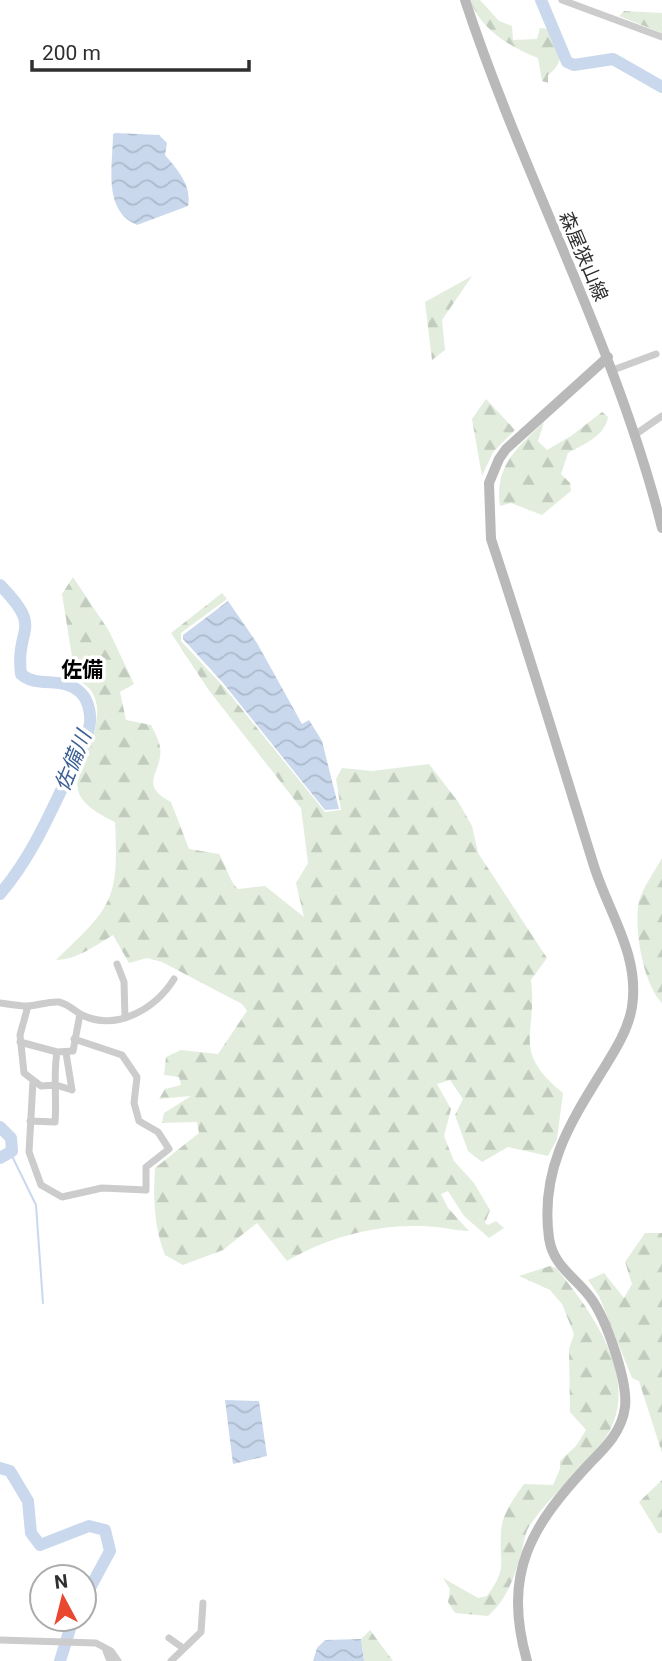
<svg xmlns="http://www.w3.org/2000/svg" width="662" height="1661" font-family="Roboto,'Noto Sans JP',sans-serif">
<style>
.forest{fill:url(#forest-firs)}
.water{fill:url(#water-waves)}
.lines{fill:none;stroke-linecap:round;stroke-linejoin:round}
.stream{stroke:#c9d8ed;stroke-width:2}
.river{stroke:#c9d8ed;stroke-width:12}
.street{stroke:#ccc;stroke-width:7}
.secondary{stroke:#b9b9b9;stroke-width:10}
.labels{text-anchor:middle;stroke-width:7;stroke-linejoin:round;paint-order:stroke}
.street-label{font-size:19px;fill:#2f2f2f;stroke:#fff}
.neighbourhood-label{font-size:21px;font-weight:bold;fill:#000;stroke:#fff}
.water-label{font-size:21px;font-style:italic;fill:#3b5f94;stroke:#fff}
</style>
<defs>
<pattern id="forest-firs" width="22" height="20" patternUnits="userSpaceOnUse" patternTransform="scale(1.75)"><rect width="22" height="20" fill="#e2eddd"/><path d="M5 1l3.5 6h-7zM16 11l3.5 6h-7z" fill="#c2ccbe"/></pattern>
<pattern id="water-waves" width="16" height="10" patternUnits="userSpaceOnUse" patternTransform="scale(1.75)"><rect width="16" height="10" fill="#c9d8ed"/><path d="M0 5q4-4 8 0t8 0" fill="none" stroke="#adbacc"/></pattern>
</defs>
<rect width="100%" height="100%" fill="#fff"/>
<!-- forest -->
<path class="forest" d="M470 0H480L499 21 512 26 513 40 537 39 540 28 557 30C565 47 563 64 548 75V83L542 81 538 58C509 46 482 31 470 0Z
M624 11 662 13V33L619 16Z
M472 276 442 320 445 350 432 360 425 302Z
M486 399 515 430 493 452 482 476 472 419Z
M602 412 608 417C605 436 584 444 568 453L561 474 570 483 571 491 542 515 511 503 500 506C494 466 517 448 544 422L538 441 547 450 571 436Z
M73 577 109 631 134 684 120 692 126 720 151 725C154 731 159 740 160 747 164 772 136 784 171 802L189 849 219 854C226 865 229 881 238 889L265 886 304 917 296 883 308 863 301 808 208 689 171 633 222 593 227 599 181 633V641L223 686 325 812 341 810 336 779 342 768 372 771 429 764 459 803 472 826 478 853 547 958 531 980C538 1035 510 1050 563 1093L557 1139 548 1156 508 1147 482 1162 468 1151 455 1115 463 1099 450 1080 437 1084 451 1109 444 1136 454 1161 474 1183 490 1210 485 1223 488 1225 496 1221 504 1228 489 1238 464 1216 448 1191 441 1194 448 1208 469 1231C458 1231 448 1228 437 1227 385 1222 331 1235 287 1261L257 1223 223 1250 183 1265 165 1255C154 1227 153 1198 155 1168L199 1133 197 1122 162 1123 164 1113 191 1096 159 1099 165 1089 181 1085 179 1077 164 1075 166 1057 181 1050 218 1054 247 1011 242 1004 162 962 147 958 129 963 113 935C96 945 77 960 56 960 112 906 119 901 115 822 44 789 95 768 97 714 98 706 95 694 89 688 83 682 73 679 67 672L73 663 62 594Z
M662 858V1003C644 985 635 934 638 908 639 892 654 873 662 858Z
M645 1233H662V1453L639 1381 632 1378 599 1296 588 1280 604 1273 624 1298 632 1284 625 1262Z
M550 1266 556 1268C595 1315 646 1387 601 1444 578 1473 551 1495 530 1525 525 1532 524 1542 522 1550 515 1576 508 1598 488 1616L455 1613 448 1602 450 1589 443 1578 478 1598 487 1596C508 1567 499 1565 501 1533 501 1515 514 1498 524 1484L553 1485 560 1469V1461L576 1446 586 1430 570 1412 569 1349 574 1334 562 1304 550 1290 519 1276Z
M662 1480V1533H658L639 1502Z
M370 1630 393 1661H364L361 1639Z"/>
<!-- water -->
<path class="water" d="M116 133 159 135 167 143 165 155C178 170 192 186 188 206L137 225C102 210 113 166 113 134Z
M228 601 257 643 302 724 309 720 322 741 339 809 325 810 223 683 183 639V635Z
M225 1400 259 1401 267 1456 233 1464Z
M361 1639 364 1661H313L317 1648 325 1640Z"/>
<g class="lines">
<!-- stream -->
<path class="stream" d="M11 1154 36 1205 43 1303"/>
<!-- river -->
<path class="river" d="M541 0 567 62 574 65 613 59 662 87
M0 585C45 631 15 625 21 674 37 689 64 675 81 693 89 701 92 717 89 728 86 746 75 762 67 778 47 820 30 859 0 894
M0 1127 11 1138 12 1151 0 1158
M0 1468 10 1471 28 1501 31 1533 40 1545 89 1526 105 1530 110 1551 84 1599
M60 1661 73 1619"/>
<!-- street -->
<path class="street" d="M562 0 662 37
M613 370 656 354
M636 434 662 416
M117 964 124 982 125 1018
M0 1003C9 1004 18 1006 27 1006 37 1006 48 1001 59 1002 68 1004 75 1011 82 1015 117 1032 156 1008 174 979
M28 1006 20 1035 24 1073 41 1086 56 1085 72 1090 66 1053
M20 1042 57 1052
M33 1081 29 1152 41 1185 62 1197 102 1188 146 1190V1167L169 1149 158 1132 139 1121 134 1103 137 1077 122 1055 74 1039
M30 1121 55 1122C57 1098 53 1076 57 1052L73 1051 80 1014
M169 1638 183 1648
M0 1640 96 1643 111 1651 118 1661
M106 1651 110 1661
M171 1661 201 1632 203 1603"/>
<!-- secondary -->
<path class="secondary" d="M465 0C524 179 616 345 662 528
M527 1661C502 1572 531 1526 590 1463 606 1447 622 1431 625 1407 628 1381 606 1318 590 1297 575 1277 553 1266 549 1238 540 1172 568 1126 601 1073 614 1052 628 1031 632 1007 640 955 609 914 594 866 560 757 527 647 491 539L489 483 499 459 506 449 608 357"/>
</g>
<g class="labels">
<!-- street labels -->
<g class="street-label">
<text transform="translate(584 256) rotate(67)" y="7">森屋狭山線</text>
</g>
<!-- neighbourhood labels -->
<g class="neighbourhood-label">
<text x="82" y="677">佐備</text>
</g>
<!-- water labels -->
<g class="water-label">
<text transform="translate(73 761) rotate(-68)" y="7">佐備川</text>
</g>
</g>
<!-- north arrow -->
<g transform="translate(63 1598) rotate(353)"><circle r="33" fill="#ffffff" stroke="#acacac" stroke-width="2"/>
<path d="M0-5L12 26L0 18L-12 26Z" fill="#e9472f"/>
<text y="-10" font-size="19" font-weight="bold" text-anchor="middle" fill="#2f2f2f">N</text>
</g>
<!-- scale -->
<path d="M32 60v10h217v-10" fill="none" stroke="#2f2f2f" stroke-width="3.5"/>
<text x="42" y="60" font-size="21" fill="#2f2f2f" stroke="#ffffff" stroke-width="5" paint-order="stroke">200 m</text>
</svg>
